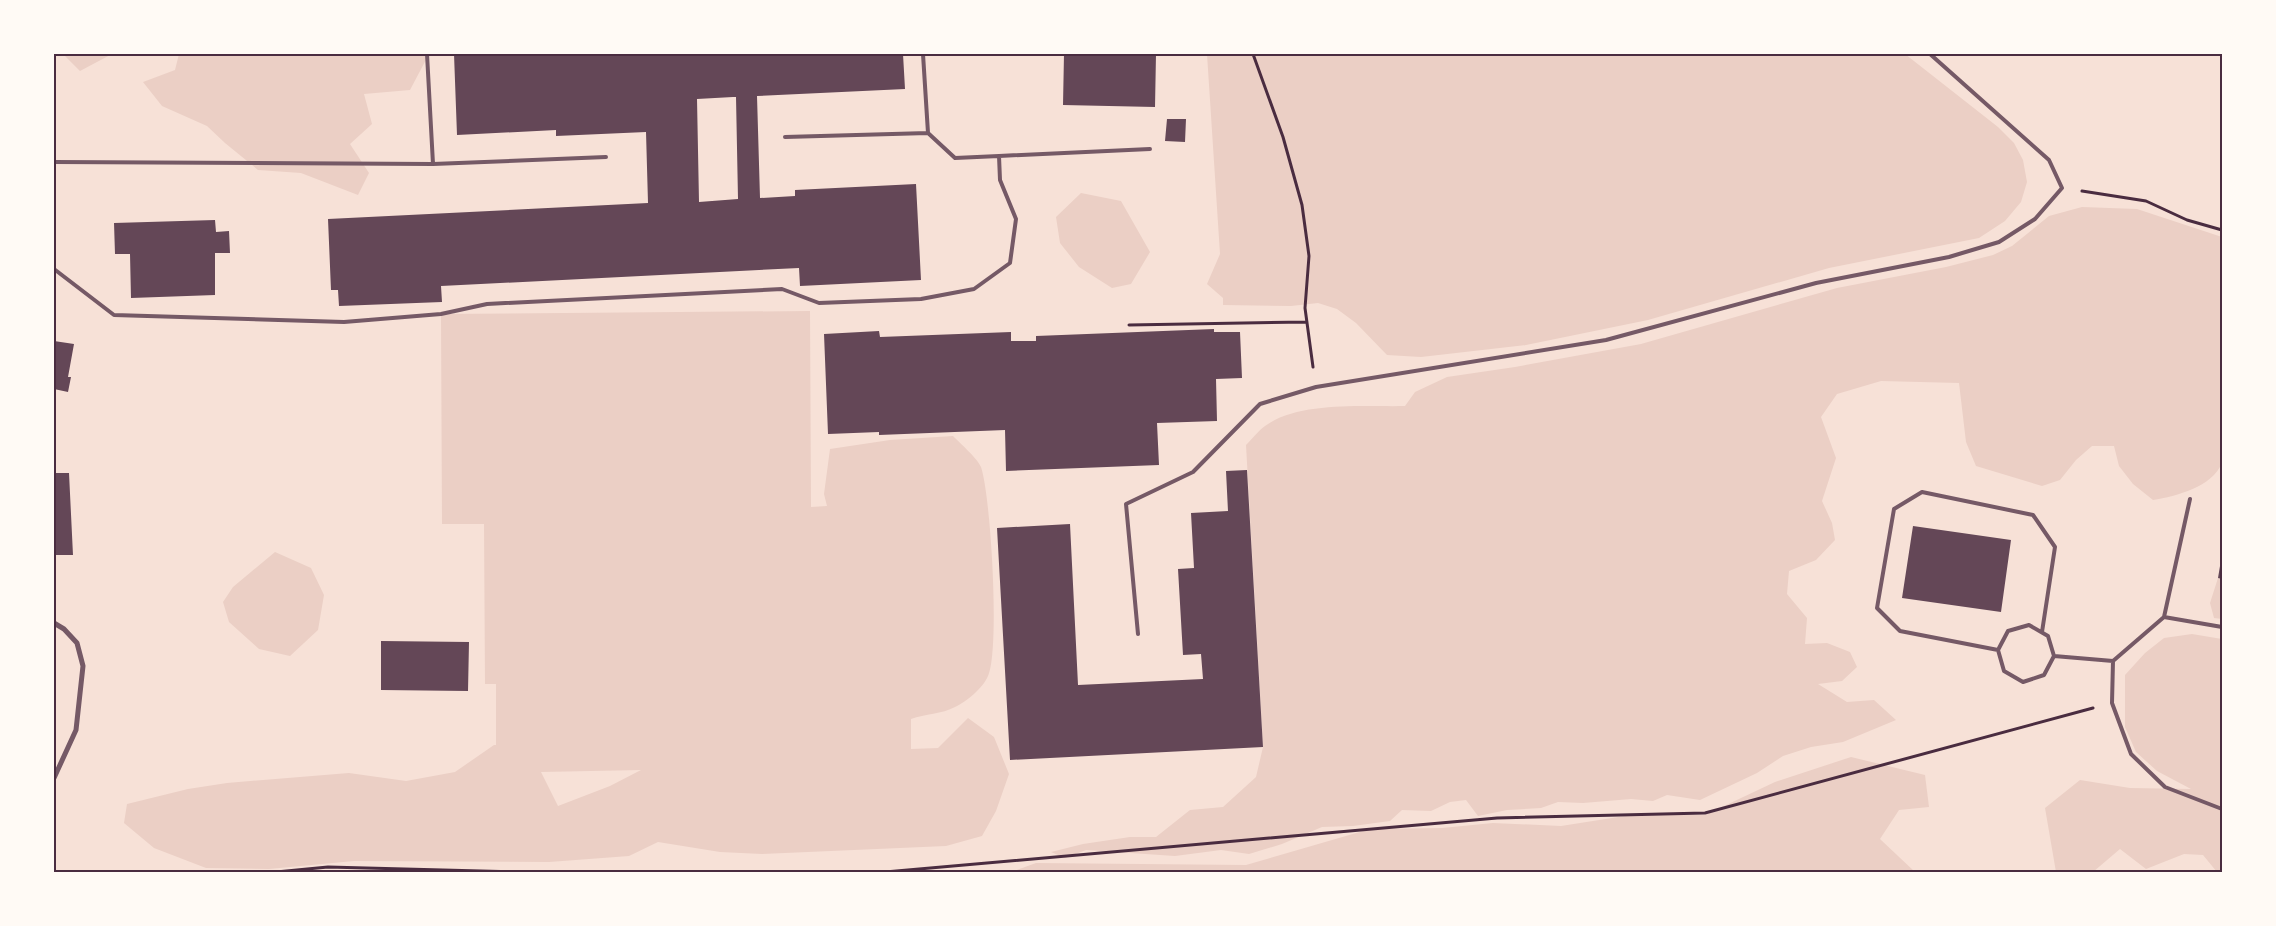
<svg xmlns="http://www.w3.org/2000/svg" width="2276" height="926" font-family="Montserrat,sans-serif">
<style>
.green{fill:#ebcfc5;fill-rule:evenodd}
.building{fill:#644757;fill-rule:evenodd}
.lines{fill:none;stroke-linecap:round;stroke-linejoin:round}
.path{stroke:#4a2c40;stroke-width:3}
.service{stroke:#755966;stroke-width:4}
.minor{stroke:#755966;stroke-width:5}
.neatline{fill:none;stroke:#4a2c40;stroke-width:2}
</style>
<rect width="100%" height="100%" fill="#f7e1d7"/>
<!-- green -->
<path class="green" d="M65 54H112L80 71 65 56Z
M179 54H429L410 90 364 94 372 124 350 144 369 173 358 195 301 173 258 170 225 143 207 126 162 106 143 82 175 70Z
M1207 54H1905L1998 127 2014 143 2023 160 2027 182 2021 202 2005 221 1979 238 1829 268 1648 320 1526 345 1421 357 1387 355 1356 323 1337 309 1318 303 1291 306 1223 305V298L1207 284 1220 254Z
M1081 193 1121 201 1150 252 1131 284 1112 288 1079 267 1060 243 1056 217Z
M2082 207 2137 209 2222 237V463C2212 487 2177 496 2153 500L2133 484 2119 466 2114 446H2092L2076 460 2060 480 2042 486 1976 466 1966 442 1959 383 1881 381 1837 394 1821 417 1836 458 1822 501 1832 523 1835 540 1816 560 1789 571 1787 594 1807 618 1805 644 1827 643 1850 652 1857 667 1842 681 1818 684 1847 702 1874 700 1896 720 1843 742 1811 747 1783 756 1757 773 1700 800 1667 795 1653 801 1631 799 1583 803 1558 802 1541 808 1507 810 1478 816 1466 800 1450 802 1431 811 1402 810 1390 821 1353 826 1322 827 1282 844 1249 854 1221 850 1175 856 1086 850 1065 858 1051 852 1083 844 1130 837H1156L1190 810 1223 807 1256 777 1263 747 1246 445C1252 439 1258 431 1265 426 1299 401 1364 407 1405 406L1415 392 1447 377 1515 367 1641 344 1837 288 1946 267 1993 255 2012 246 2049 216Z
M810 311 811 507 827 506 824 494 830 449 890 440 953 436C960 443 978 459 981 467 991 497 1000 650 988 676 983 688 966 702 955 707 942 714 925 714 911 719V749L938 748 968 718 994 737 1009 774 996 811 982 836 946 846 762 854 720 852 658 842 629 856 549 862 354 861 269 869 206 868 154 848 124 823 127 804 188 789 227 783 349 773 406 781 455 772 494 745H496V684H485L484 524H442L441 314ZM641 770 610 786 558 806 541 772Z
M275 552 311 568 324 595 318 630 290 656 259 649 229 622 223 602 233 587Z
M2218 578 2222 579V619L2214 618 2210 603Z
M2192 634 2222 639V872H2217L2203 855 2184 854 2146 869 2120 849 2093 872H2056L2045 808 2080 780 2130 788 2191 789 2157 771 2136 752 2125 727V675L2145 653 2164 638Z
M1851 757 1925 775 1929 807 1899 810 1880 839 1915 872H1011L1036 863 1246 865 1370 829 1442 828 1493 823 1561 826 1631 815H1705L1775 782Z"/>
<!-- building -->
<path class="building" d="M454 54H903L905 89 757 96 760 198 795 196V190L916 184 921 280 800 286 799 268 441 286 442 302 339 306 338 290H331L328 219 648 203 646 132 556 136V130L457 135ZM733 97H736L738 199 699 202 697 99Z
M1064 54H1156L1155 107 1063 105Z
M1167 119H1186L1185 142 1165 141Z
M215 220 216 232 229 231 230 253H215V295L131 298 130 254H115L114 223Z
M1214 329V332H1240L1242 378 1216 379 1217 421 1157 423 1159 465 1006 471 1005 430 879 435V432L828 434 824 334 879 331 880 337 1011 332V341H1036V336Z
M54 341 74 344 68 377H71L68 392 54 389Z
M1247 470 1263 747 1010 760 997 528 1070 524 1078 685 1203 679 1201 654 1183 655 1178 569 1194 568 1191 513 1228 511 1226 471Z
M54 473H69L73 555H54Z
M1913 526 2011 540 2001 612 1902 598Z
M2221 560H2222V579L2218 578Z
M381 641 469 642 468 691 381 690Z"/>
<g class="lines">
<!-- path -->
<path class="path" d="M1253 54 1283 137 1302 205 1309 256 1305 308 1313 367
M2082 191 2146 201 2187 220 2222 230
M1129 325 1307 322
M276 872 328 867 524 872
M840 872H885L1497 818 1705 813 2093 708"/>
<!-- service -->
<path class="service" d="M427 54 433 164
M923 54 928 133
M785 137 928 133 955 158 999 156
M54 162 433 164 606 157
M54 269 114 315 344 322 441 314 487 304 782 289 819 303 921 299 974 289 1010 263 1016 219 1000 180 999 156 1150 149
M2164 617 2190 499
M2029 625 2048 636 2054 656 2044 675 2023 682 2004 671 1998 650 2008 631Z
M1138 634 1126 504 1193 472 1260 404 1316 387 1606 340 1816 283 1949 257 1999 242 2035 219 2062 188 2049 160 1930 54
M1998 650 1900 631 1877 608 1894 509 1922 492 2033 515 2055 547 2042 632
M2054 656 2113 661 2164 617 2222 627
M2113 661 2112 703 2131 754 2165 787 2222 809"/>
<!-- minor -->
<path class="minor" d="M54 623 64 629 77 643 83 666 76 730 54 778"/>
</g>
<!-- border -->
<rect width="2276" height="926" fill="none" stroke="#fffaf5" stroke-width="110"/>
<rect x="55" y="55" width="2166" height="816" class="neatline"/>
</svg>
